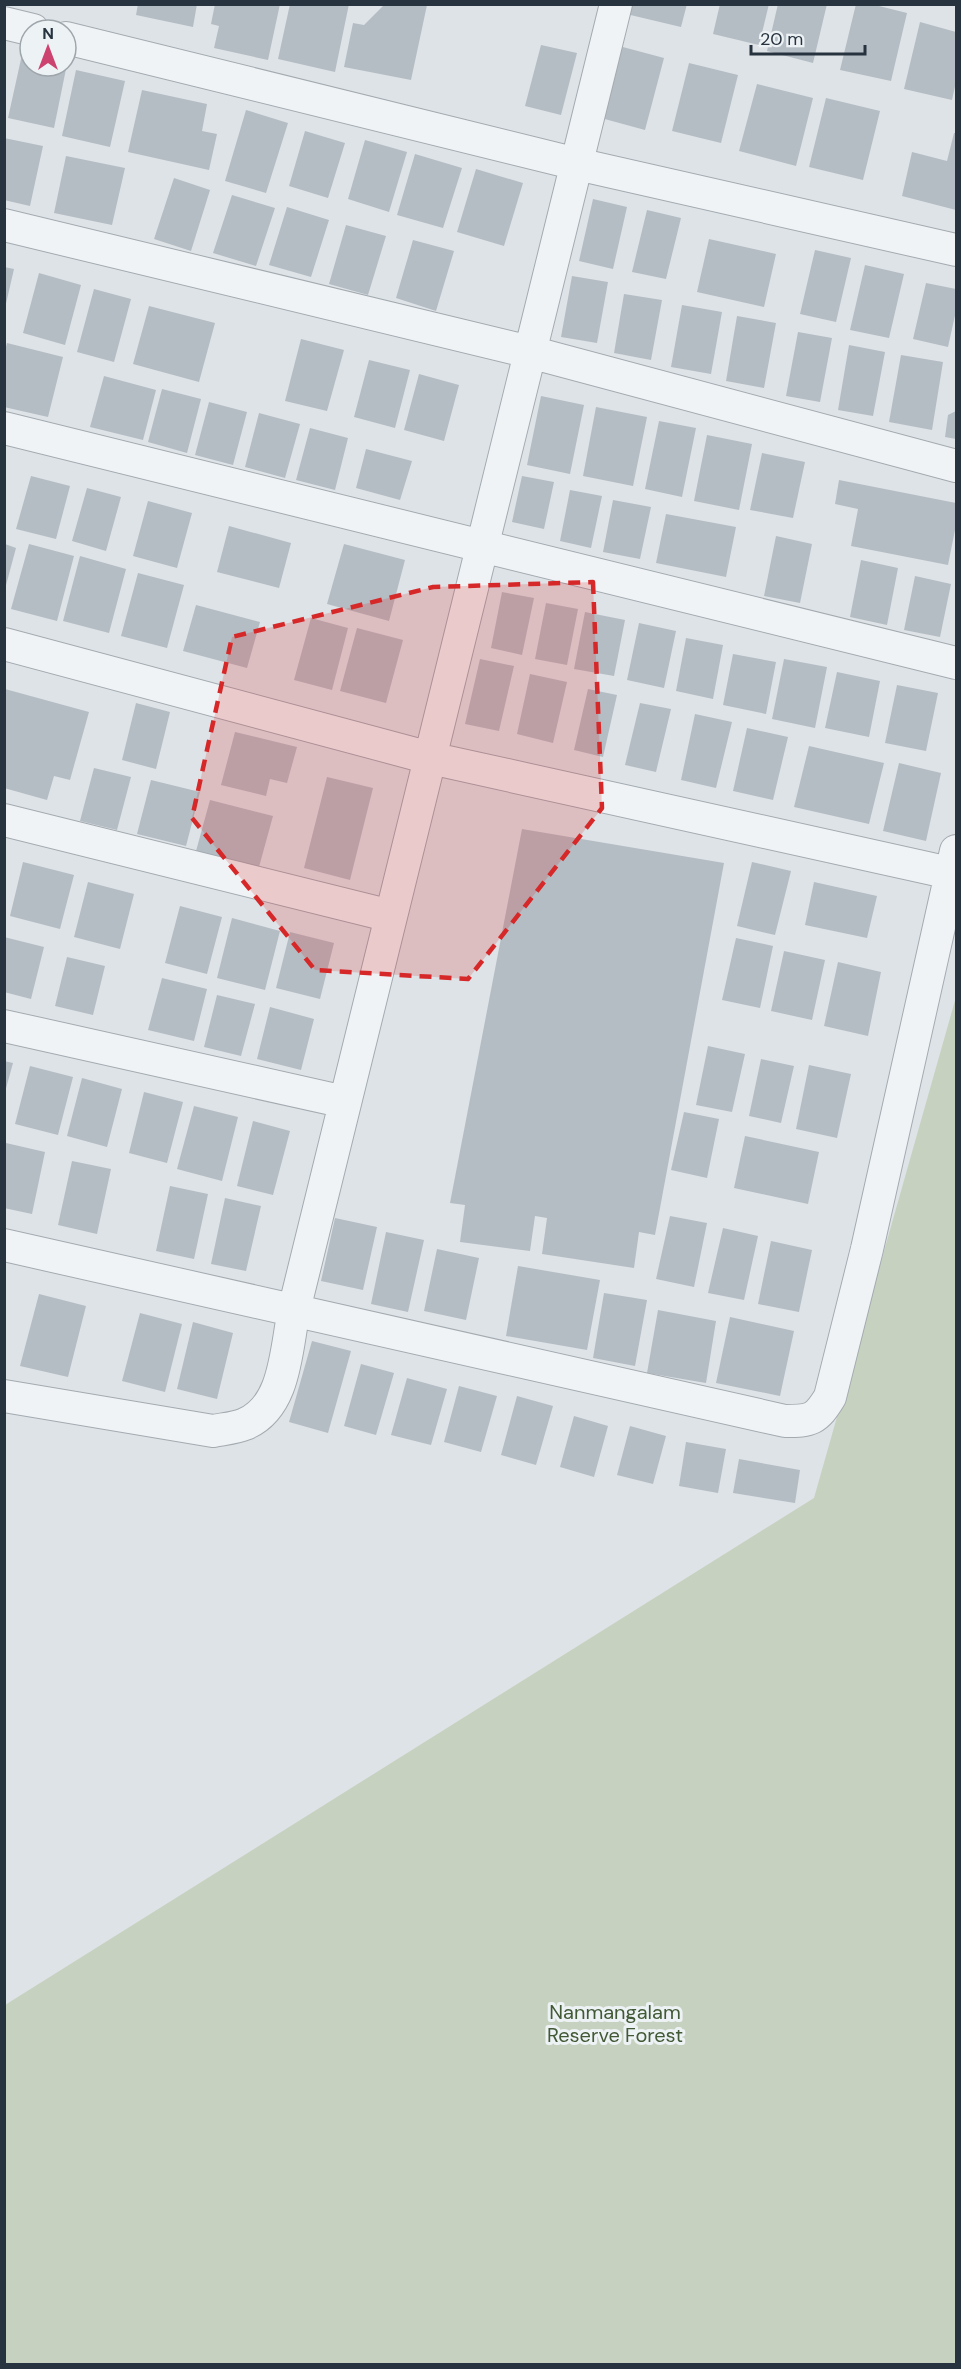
<svg xmlns="http://www.w3.org/2000/svg" width="961" height="2369" font-family="'DM Sans',sans-serif">
<style>
.green{fill:#c7d1bf}
.building{fill:#b5bdc4}
.lines{fill:none;stroke-linecap:round;stroke-linejoin:round}
.minor-casing{stroke:#a3abb1;stroke-width:34}
.minor{stroke:#f0f3f6;stroke-width:32}
.marked{fill:#d62828;fill-opacity:0.2;stroke:#d62828;stroke-width:4.5;stroke-dasharray:12 8;stroke-linejoin:round}
.labels{text-anchor:middle;stroke-width:6;stroke-linejoin:round;paint-order:stroke}
.park-label{font-size:20px;fill:#425935;stroke:#edf2f5}
</style>
<rect width="100%" height="100%" fill="#dee3e7"/>
<!-- green -->
<path class="green" d="M956 997V2364H5V2005L814 1498Z"/>
<!-- building -->
<path class="building" d="M138 4H197L193 27 136 15Z
M215 4H280L268 60 214 48 219 26 211 24Z
M290 4H349L335 72 278 59Z
M385 4 427 5 411 80 344 67 353 23 364 25Z
M624 4H687L681 27 622 13Z
M720 4H769L759 45 713 34Z
M778 4H827L813 63 767 51Z
M856 4H871L907 13 891 81 840 70Z
M920 22 956 32V82L952 100 904 89Z
M541 45 577 53 561 115 525 106Z
M619 46 664 58 645 130 601 118Z
M21 59 30 61V66H52L66 69 54 128 8 118Z
M689 63 738 75 721 143 672 131Z
M76 70 125 81 110 147 62 136Z
M757 84 813 98 796 166 739 151Z
M142 90 207 104 202 131 217 134 209 170 128 152Z
M826 98 880 111 863 180 809 167Z
M246 110 288 123 266 193 225 181Z
M305 131 345 143 328 198 289 186Z
M954 133H956V210L902 196 912 152 947 161Z
M4 138 43 146 30 206 4 200Z
M365 140 407 152 389 212 348 199Z
M415 154 462 168 443 228 397 215Z
M66 156 125 168 112 225 54 213Z
M476 169 523 183 504 246 457 232Z
M174 178 210 190 191 251 154 239Z
M232 195 275 208 256 266 213 253Z
M593 199 627 207 613 269 579 261Z
M287 207 329 220 311 277 269 265Z
M647 210 681 218 666 279 632 272Z
M346 225 386 236 368 295 329 284Z
M709 239 776 254 764 307 697 292Z
M413 240 454 251 436 311 396 298Z
M815 250 851 258 836 322 800 314Z
M865 265 904 274 889 338 850 330Z
M4 267 14 269 5 308H4Z
M39 273 81 285 65 345 23 333Z
M572 276 608 282 597 343 561 337Z
M926 283 956 289V311L948 347 913 339Z
M94 289 131 299 114 362 77 352Z
M624 294 662 300 651 360 614 353Z
M682 305 722 312 711 374 671 367Z
M149 306 215 323 199 382 133 364Z
M737 316 776 323 764 388 726 381Z
M798 332 832 338 820 402 786 396Z
M301 339 344 350 327 411 285 401Z
M7 343 63 357 48 417 4 407V354Z
M849 345 885 352 873 416 838 410Z
M901 355 943 362 932 430 889 422Z
M369 360 410 370 395 428 354 417Z
M419 374 459 385 444 441 404 430Z
M104 376 156 390 143 440 90 427Z
M162 389 201 399 187 453 148 442Z
M541 396 584 405 570 474 527 465Z
M209 402 247 412 233 465 195 455Z
M596 407 647 417 633 486 583 476Z
M956 411V439L945 437 948 415Z
M259 413 300 424 285 478 245 467Z
M659 421 696 428 682 497 645 489Z
M310 428 348 438 335 490 296 480Z
M707 435 752 444 739 510 694 501Z
M366 449 412 461 400 500 356 488Z
M762 453 805 462 793 518 750 510Z
M31 476 70 486 56 539 16 529Z
M522 476 554 482 544 529 512 522Z
M839 480 956 503V525L948 565 851 546 858 509 835 504Z
M87 488 121 497 106 551 72 541Z
M570 490 602 496 591 548 560 541Z
M613 500 651 507 640 559 603 552Z
M148 501 192 513 177 568 133 556Z
M666 514 736 527 726 577 656 563Z
M229 526 291 543 279 588 217 572Z
M776 536 812 544 800 603 764 596Z
M5 544 16 548 5 589Z
M29 544 74 556 57 621 11 609Z
M344 544 405 560 389 621 327 604Z
M80 556 126 569 109 633 63 621Z
M861 560 898 568 887 625 850 617Z
M138 573 184 585 167 648 121 636Z
M915 576 951 584 940 637 904 630Z
M502 592 534 598 522 655 491 648Z
M546 603 578 609 567 665 535 659Z
M196 605 260 622 247 668 183 651Z
M585 612 625 620 614 676 574 669Z
M311 618 348 628 332 690 294 680Z
M639 623 676 631 664 688 627 680Z
M357 628 403 640 386 703 340 691Z
M686 638 723 645 713 699 676 691Z
M733 654 776 662 766 714 723 705Z
M480 659 514 666 499 731 465 724Z
M784 659 827 667 815 728 772 719Z
M837 672 880 681 869 737 825 728Z
M530 674 567 682 553 743 517 734Z
M897 685 938 693 926 751 885 743Z
M5 689 89 712 70 780 54 776 47 800 4 788Z
M588 689 617 695 603 757 574 750Z
M136 703 170 712 156 769 122 760Z
M640 703 671 709 656 772 625 765Z
M695 714 732 722 716 788 681 780Z
M747 728 788 737 773 800 733 791Z
M235 732 297 747 287 783 270 779 266 796 221 785Z
M809 746 884 763 869 824 794 807Z
M899 763 941 773 926 841 883 831Z
M94 768 131 777 117 830 80 821Z
M327 777 373 788 350 880 304 868Z
M151 780 200 792 186 846 137 834Z
M210 800 273 816 259 867 196 851Z
M522 829 724 863 655 1235 639 1232 634 1268 542 1254 547 1218 535 1216 530 1251 460 1242 465 1205 450 1203Z
M23 862 74 875 60 929 10 916Z
M752 862 791 871 775 935 737 926Z
M88 882 134 894 120 949 74 937Z
M814 882 877 896 867 938 805 925Z
M180 906 222 917 207 974 165 963Z
M232 918 280 931 265 990 217 978Z
M290 932 334 943 320 999 276 988Z
M4 937 44 947 31 999 4 992Z
M736 938 773 946 760 1008 722 1000Z
M784 951 825 960 812 1020 771 1011Z
M67 957 105 966 93 1015 55 1006Z
M838 962 881 972 868 1036 824 1026Z
M162 978 207 989 194 1041 148 1030Z
M217 995 255 1004 241 1056 204 1047Z
M270 1007 314 1019 301 1070 257 1059Z
M708 1046 745 1054 732 1112 696 1105Z
M761 1059 794 1066 781 1123 749 1116Z
M4 1061 13 1063 5 1092H4Z
M809 1065 851 1074 837 1138 796 1129Z
M30 1066 73 1077 58 1135 15 1124Z
M82 1078 122 1089 107 1147 67 1136Z
M144 1092 183 1102 167 1163 129 1153Z
M194 1106 238 1117 222 1181 177 1169Z
M684 1112 719 1119 707 1178 671 1170Z
M253 1121 290 1131 273 1195 237 1186Z
M745 1136 819 1152 808 1204 734 1188Z
M6 1143 45 1152 32 1214 4 1208Z
M72 1161 111 1169 97 1234 58 1225Z
M170 1186 208 1194 194 1259 156 1251Z
M225 1198 261 1206 246 1271 211 1264Z
M670 1216 707 1223 694 1287 656 1279Z
M335 1218 377 1227 363 1290 321 1281Z
M723 1228 758 1236 744 1300 708 1293Z
M386 1232 424 1240 408 1312 371 1304Z
M771 1241 812 1250 799 1312 758 1304Z
M437 1249 479 1258 466 1320 424 1311Z
M518 1266 600 1280 587 1350 506 1336Z
M604 1293 647 1300 635 1366 593 1358Z
M39 1294 86 1306 68 1377 20 1366Z
M658 1310 716 1321 706 1383 647 1373Z
M140 1313 182 1324 165 1392 122 1381Z
M730 1317 794 1331 780 1396 716 1383Z
M193 1322 233 1333 217 1399 177 1389Z
M312 1341 351 1351 328 1433 289 1422Z
M361 1364 394 1373 376 1435 344 1426Z
M407 1378 447 1389 431 1445 391 1435Z
M459 1386 497 1396 481 1452 444 1442Z
M517 1396 553 1406 536 1465 501 1455Z
M574 1416 608 1426 594 1477 560 1467Z
M630 1426 666 1436 653 1484 617 1475Z
M686 1442 726 1449 718 1493 679 1486Z
M739 1459 800 1470 795 1503 733 1493Z"/>
<g class="lines">
<!-- minor casing -->
<g class="minor-casing">
<path id="minor" d="M4 23 33 30
M66 38 577 164 956 250
M4 225 530 352 956 466
M4 428 956 663
M4 644 430 758 950 873
M4 820 391 916
M4 1026 345 1102
M4 1245 785 1421C811 1421 816 1420 830 1397L867 1249 956 851
M4 1396 213 1431C223 1429 236 1428 245 1424 286 1407 286 1349 294 1310L616 4"/>
</g>
<!-- minor -->
<use href="#minor" class="minor"/>
</g>
<!-- marked area -->
<path class="marked" d="M593 582 602 808 468 979 315 970 192 818 232 637 433 587Z"/>
<g class="labels">
<!-- park labels -->
<g class="park-label">
<text x="615" y="2019">Nanmangalam<tspan x="615" dy="23">Reserve Forest</tspan></text>
</g>
</g>
<!-- border -->
<rect width="961" height="2369" fill="none" stroke="#27333e" stroke-width="12"/>
<!-- north arrow -->
<g transform="translate(48 48)"><circle r="28" fill="#edf2f5" stroke="#9ea6ac" stroke-width="1.5"/>
<path d="M0-4.5L10 22L0 15L-10 22Z" fill="#cc436f"/>
<text y="-9" font-size="16" font-weight="bold" text-anchor="middle" fill="#27333e">N</text>
</g>
<!-- scale -->
<path d="M751 45v9h114v-9" fill="none" stroke="#27333e" stroke-width="3"/>
<text x="760" y="45" font-size="18" fill="#27333e" stroke="#edf2f5" stroke-width="4.5" paint-order="stroke">20 m</text>
</svg>
